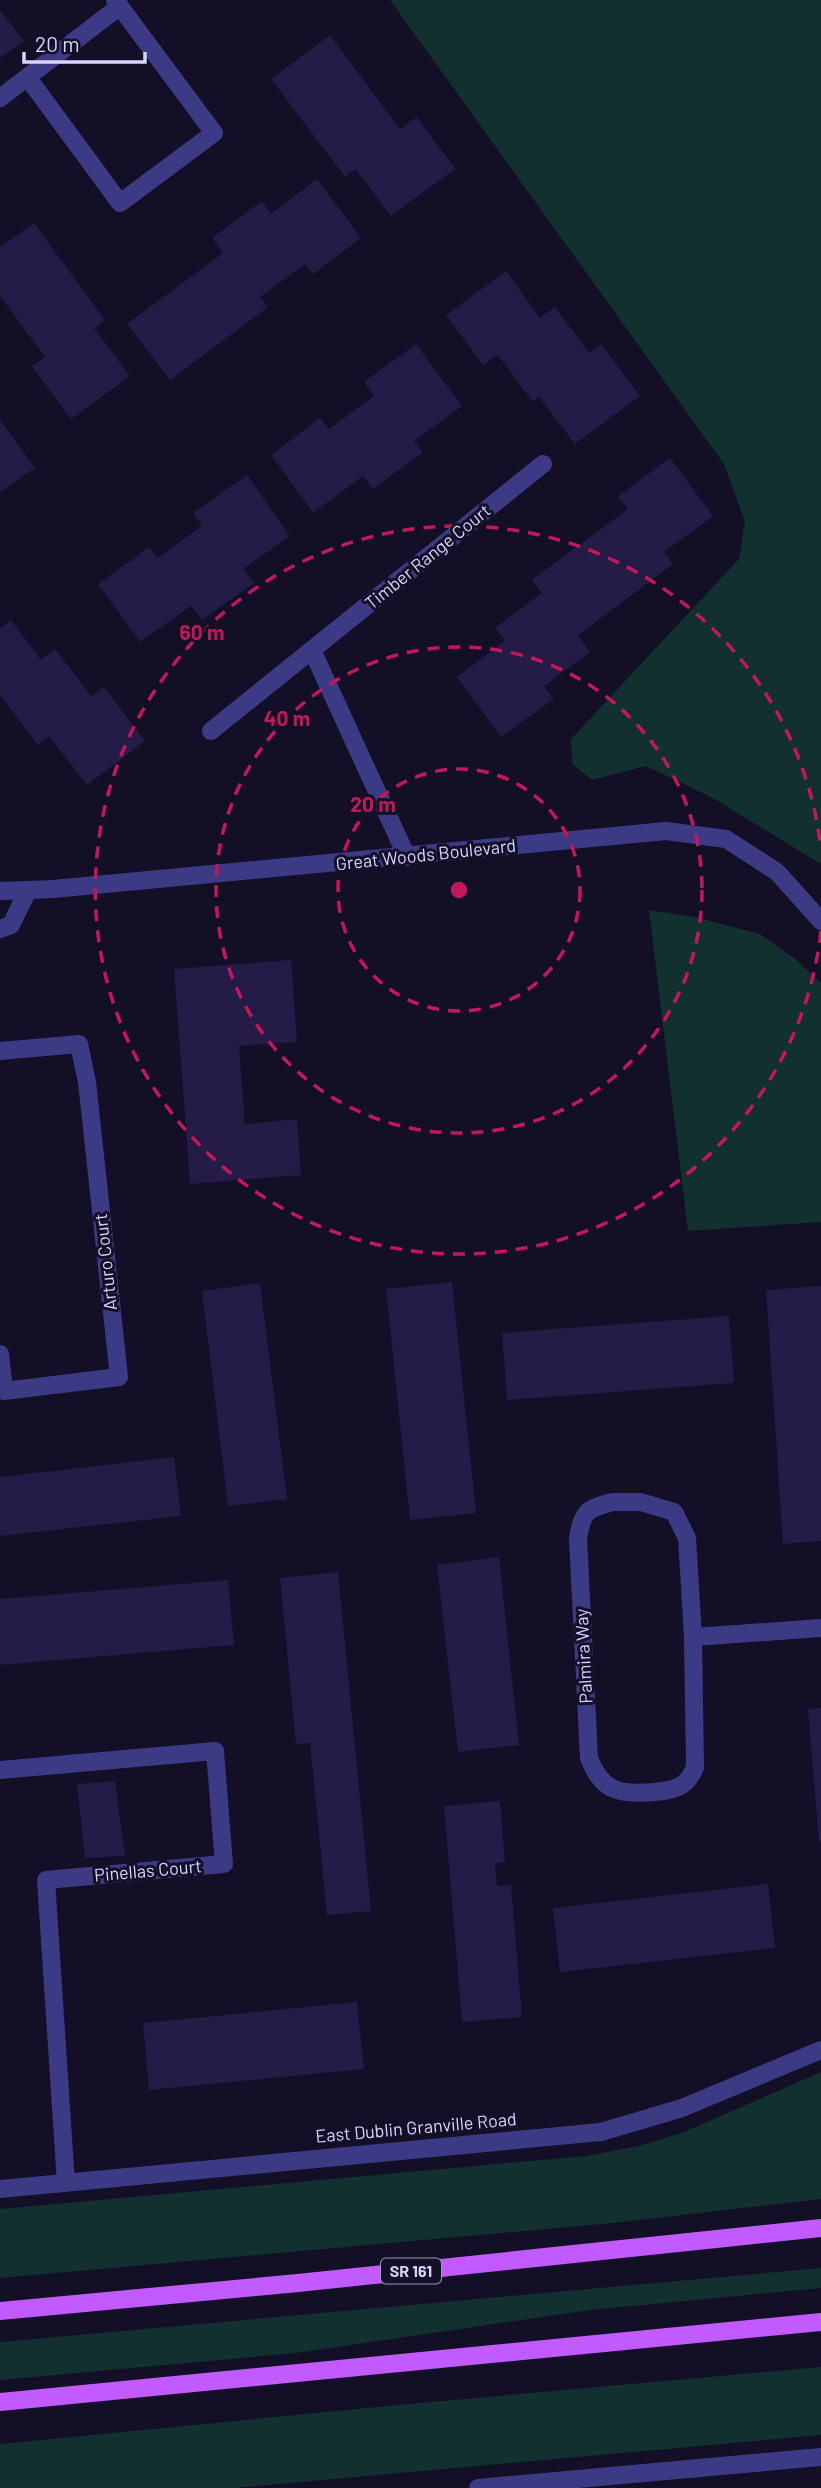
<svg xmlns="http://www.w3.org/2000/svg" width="821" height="2488" font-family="Barlow,sans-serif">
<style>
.green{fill:#12302f}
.building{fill:#241b47}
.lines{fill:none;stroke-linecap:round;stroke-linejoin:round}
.minor{stroke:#3d3a85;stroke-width:18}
.major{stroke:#c25bff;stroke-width:18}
.ring{fill:none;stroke:#c2185b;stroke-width:3.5;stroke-dasharray:12 9}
.labels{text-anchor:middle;stroke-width:6;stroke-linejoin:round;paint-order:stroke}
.shield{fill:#130f26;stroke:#9e99be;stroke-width:2}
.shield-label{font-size:16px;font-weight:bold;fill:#d9d4ff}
.street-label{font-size:18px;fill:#d9d4ff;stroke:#130f26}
.centre{fill:#c2185b;stroke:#130f26;stroke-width:3.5}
.ring-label{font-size:21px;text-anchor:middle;font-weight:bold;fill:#c2185b;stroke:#130f26;stroke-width:6;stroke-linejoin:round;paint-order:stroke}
</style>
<rect width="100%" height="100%" fill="#130f26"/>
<!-- green -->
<path class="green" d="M390 0H821V864L713 798 646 766 592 780 572 764 571 739 739 559 745 521 724 464Z
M649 910 695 917 760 934 794 958 821 983V1222L688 1231Z
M821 2072V2199L613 2223 0 2278V2209L586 2156 639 2146 684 2132Z
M821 2268V2288L590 2310 296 2353 0 2380V2342Z
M821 2367V2435L234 2488H0V2444L398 2405Z"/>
<!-- building -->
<path class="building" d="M0 10 24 41 0 58Z
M330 35 400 129 417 117 455 169 391 216 356 169 345 177 271 79Z
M317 179 361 238 313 274 305 264 260 297 268 307 170 380 127 324 223 253 212 238 262 201 271 214Z
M34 223 105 320 94 328 130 376 71 419 32 366 45 357 0 296V247Z
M506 271 540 318 555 307 589 353 601 344 640 396 575 444 539 397 533 402 498 355 483 365 446 315Z
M416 344 462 406 414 441 423 452 373 489 363 476 313 513 271 455 320 418 329 429 374 396 364 382Z
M0 420 35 468 0 492Z
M670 458 713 516 664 552 673 564 578 635 590 652 544 686 554 699 501 737 457 677 505 641 495 628 542 593 532 580 628 509 618 496Z
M247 475 290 536 243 569 254 583 202 620 191 606 140 642 98 584 149 547 157 558 202 526 193 513Z
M11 620 41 660 55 649 91 696 104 687 145 741 87 785 49 736 38 745 0 695V628Z
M291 960 297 1042 239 1046 245 1124 297 1119 301 1175 190 1184 174 969Z
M452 1282 476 1513 410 1520 386 1289Z
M260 1283 287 1499 228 1506 202 1291Z
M821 1286V1541L783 1544 766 1290Z
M729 1316 734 1383 507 1400 502 1333Z
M174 1457 181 1516 0 1536V1477Z
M499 1557 519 1745 458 1752 437 1565Z
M338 1572 371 1911 327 1915 310 1743 296 1744 280 1578Z
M228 1580 234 1645 0 1665V1599Z
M821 1708V1841L819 1842 808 1709Z
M115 1781 125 1856 85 1858 77 1784Z
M500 1801 505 1862 495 1864 497 1886 511 1885 522 2017 462 2022 444 1806Z
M768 1884 775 1948 560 1972 553 1908Z
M357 2002 364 2069 149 2090 143 2023Z"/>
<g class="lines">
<!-- minor -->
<path class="minor" d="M28 78 120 203 214 133 115 0
M0 98 120 6
M312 650 407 857
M211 731 543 464
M0 891 53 889 666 831 726 839 777 872 821 921
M0 929 11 925 28 890
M0 1051 79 1044 87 1082 119 1377 4 1391 0 1354
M613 1502H641L674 1512 687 1538 693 1637 695 1767C692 1775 689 1780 682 1785 669 1793 626 1796 612 1788 601 1783 593 1769 589 1758L578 1538C583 1510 587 1509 613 1502Z
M693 1637 821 1628
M0 1770 215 1751 224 1864 46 1880 66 2183
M0 2189 601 2132 682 2108 821 2050
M478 2488 821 2457"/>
<!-- major -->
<path class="major" d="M0 2311 298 2283 821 2228
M0 2402 821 2322"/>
</g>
<!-- distance rings -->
<g class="ring">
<circle cx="459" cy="890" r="121"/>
<circle cx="459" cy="890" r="243"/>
<path d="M821 931A364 364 0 1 1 821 849"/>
</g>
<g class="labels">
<!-- shield labels -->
<rect class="shield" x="381" y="2258.5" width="60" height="25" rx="5"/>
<g class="shield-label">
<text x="411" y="2277">SR 161</text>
</g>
<!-- street labels -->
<g class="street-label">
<text transform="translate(428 557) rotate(-39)" y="6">Timber Range Court</text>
<text transform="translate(426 855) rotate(-6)" y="6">Great Woods Boulevard</text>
<text transform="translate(106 1262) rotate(-96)" y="6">Arturo Court</text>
<text transform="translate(584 1656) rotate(-93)" y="6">Palmira Way</text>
<text transform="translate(148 1871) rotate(-5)" y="6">Pinellas Court</text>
<text transform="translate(416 2128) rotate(-5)" y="6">East Dublin Granville Road</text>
</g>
</g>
<circle cx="459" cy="890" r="10" class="centre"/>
<g class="ring-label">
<text x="202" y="640">60 m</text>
<text x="287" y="726">40 m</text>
<text x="373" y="812">20 m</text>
</g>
<!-- scale -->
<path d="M24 52v10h121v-10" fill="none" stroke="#d9d4ff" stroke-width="3.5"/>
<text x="35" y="52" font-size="21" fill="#d9d4ff" stroke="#130f26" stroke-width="5" paint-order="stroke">20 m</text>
</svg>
